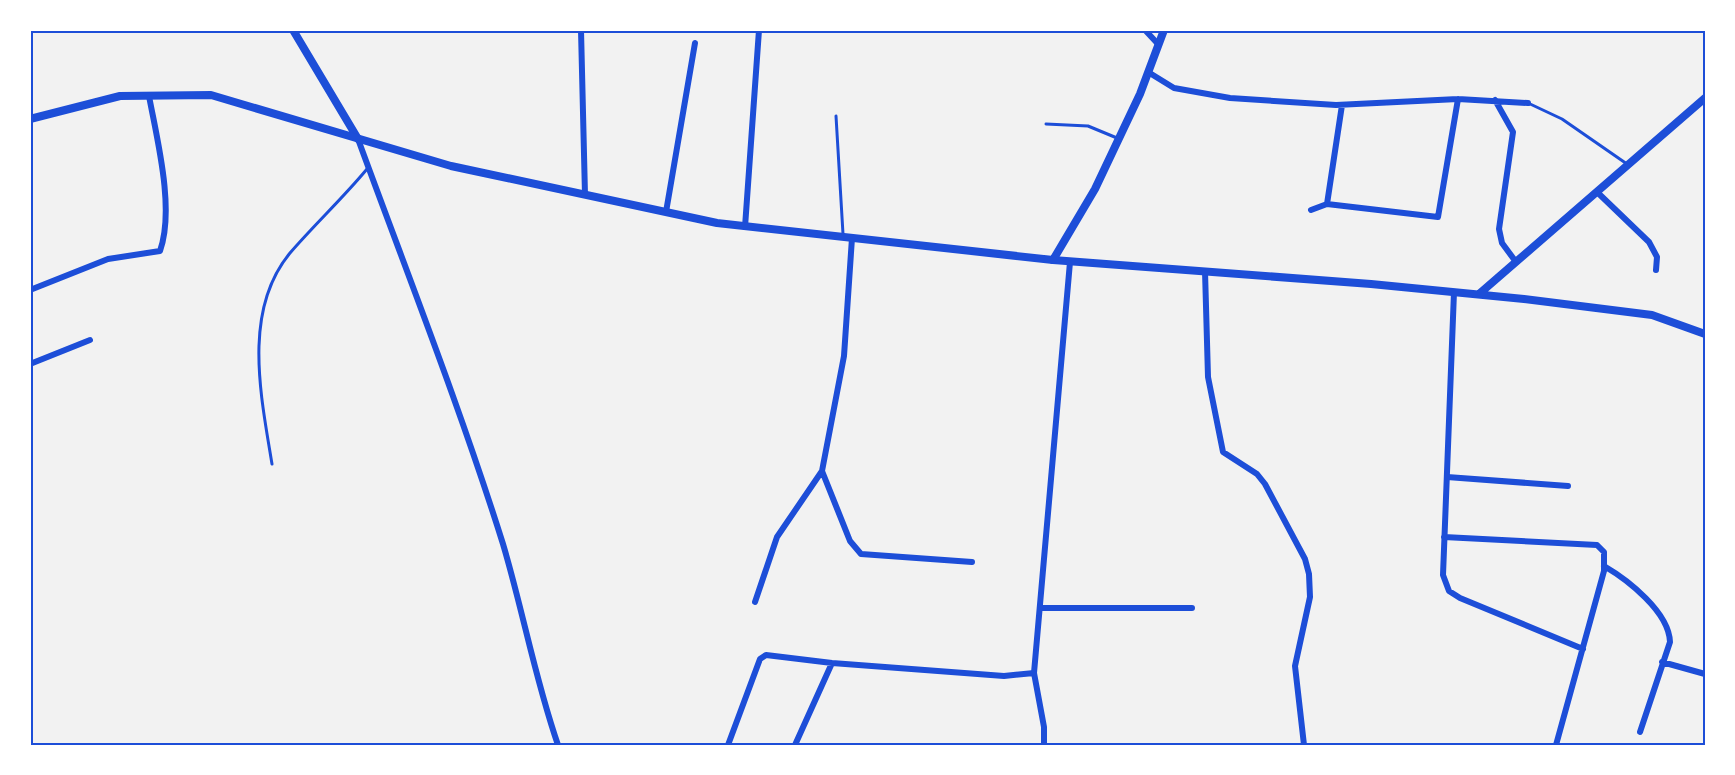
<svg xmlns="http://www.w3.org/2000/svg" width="1735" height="775" font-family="'Varela Round',sans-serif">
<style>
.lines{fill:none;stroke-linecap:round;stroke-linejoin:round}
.service{stroke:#1d4ed8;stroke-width:3}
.minor{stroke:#1d4ed8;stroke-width:6}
.tertiary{stroke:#1d4ed8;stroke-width:8}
.secondary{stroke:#1d4ed8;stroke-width:8}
.neatline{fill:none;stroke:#1d4ed8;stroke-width:2}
</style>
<rect width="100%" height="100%" fill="#f2f2f2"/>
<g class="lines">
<!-- service -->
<path class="service" d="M1528 103 1562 119 1627 164
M836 116 843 234
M1046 124 1088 126 1117 138
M272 464C261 396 242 311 290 253 315 224 343 198 367 169"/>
<!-- minor -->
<path class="minor" d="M581 30 585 195
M1145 30 1158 44
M1148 72 1174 88 1230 98 1336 105 1458 99 1528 103
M1495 100 1513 132 1499 229 1502 243 1516 262
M1342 105 1327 204 1438 217 1458 99
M358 139C407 273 460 407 503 544 523 611 535 679 558 745
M1597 192 1649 242 1657 257 1656 270
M1311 210 1327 204
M666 212 695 43
M745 227 759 30
M1205 271 1208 377 1223 452 1257 474 1265 484 1305 559 1309 574 1310 597 1295 666 1304 745
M30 290 108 259 160 251C175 209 157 139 149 96
M1454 292 1443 575 1449 591 1460 598 1583 649
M30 364 90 340
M822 471 850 541 861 554 972 562
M1447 477 1568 486
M1444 537 1597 545 1604 552V571L1556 745
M1604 566C1628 580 1669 612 1670 642L1640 732
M755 602 777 537 822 471 844 356 852 238
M1041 608H1192
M1662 662 1705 674
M1034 673 1044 727V745
M728 745 760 659 766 655 832 663 1004 676 1034 673 1070 262
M795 745 832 663"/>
<!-- tertiary -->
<path class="tertiary" d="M293 30 358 139
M1053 260 1371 284 1524 299 1652 315 1705 334
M1479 294 1705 98"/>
<!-- secondary -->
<path class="secondary" d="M30 119 120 96 211 95 451 166 717 223 1053 260 1095 189 1140 94 1164 30"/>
</g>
<!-- border -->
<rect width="1735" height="775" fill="none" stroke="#ffffff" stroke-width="63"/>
<rect x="32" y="32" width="1672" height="712" class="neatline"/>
</svg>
